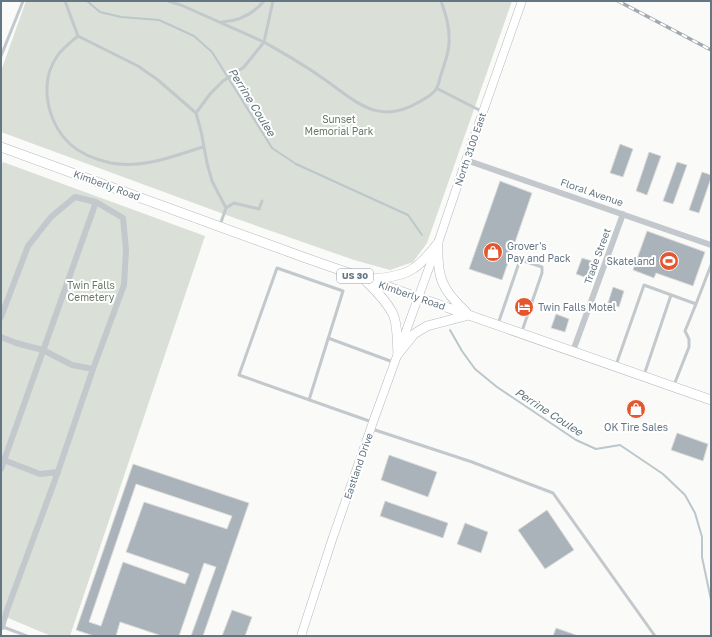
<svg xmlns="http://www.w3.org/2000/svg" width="712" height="637" font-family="'Golos Text',sans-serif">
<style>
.green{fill:#dadfd7}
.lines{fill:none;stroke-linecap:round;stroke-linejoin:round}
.stream{stroke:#bbc7cb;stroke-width:2}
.building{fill:#aab3b9;stroke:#dcdcda;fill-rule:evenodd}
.secondary-casing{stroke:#b3babf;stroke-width:9}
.primary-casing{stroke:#b5babe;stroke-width:10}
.lane{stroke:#c3c8cc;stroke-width:3}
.street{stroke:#c3c8cc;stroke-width:6}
.secondary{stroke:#fff;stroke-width:8}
.primary{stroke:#fff;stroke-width:9}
.rail-casing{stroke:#a2aab0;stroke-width:3.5}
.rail{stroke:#fff;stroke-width:2;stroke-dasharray:6;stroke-linecap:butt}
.labels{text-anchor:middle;stroke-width:4;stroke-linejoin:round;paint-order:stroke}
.shield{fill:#fff;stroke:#939fa8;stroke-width:1}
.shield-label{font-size:9px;font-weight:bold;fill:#657683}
.park-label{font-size:10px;fill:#687a64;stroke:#fff}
.street-label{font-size:10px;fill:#657683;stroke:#fff}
.poi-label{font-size:10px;fill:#657683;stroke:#fff;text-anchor:start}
.water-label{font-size:11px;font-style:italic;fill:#60757c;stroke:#fff}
</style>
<rect width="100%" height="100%" fill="#fafaf8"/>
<!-- green -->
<path class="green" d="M26 1H512L427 243 413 262 390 270 354 260 240 220 1 132V71Z
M3 162 205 236 70 636H51L1 615V167Z"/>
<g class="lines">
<!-- stream -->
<path class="stream" d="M87 1 100 12 121 17 159 20 194 36 212 52 272 148 296 164 408 215 422 235
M450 330 462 351 475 369 497 387 576 440 596 449 620 445 663 474 685 495 695 513 702 537V557L711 600"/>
</g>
<!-- building -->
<path class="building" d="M620 144 633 149 623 177 610 173Z
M649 152 661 156 647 195 636 191Z
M677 162 687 165 673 204 663 201Z
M702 172 711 175V178L699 213 689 210Z
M500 181 532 193 502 280 469 269Z
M647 231 705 252 693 286 656 273 654 278 633 270Z
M582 258 592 261 587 278 576 274Z
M613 287 624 291 619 307 608 303Z
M556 314 569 319 565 332 551 328Z
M677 433 708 444 703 461 671 450Z
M389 455 437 472 428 497 381 480Z
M133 464 249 503 203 636H191L216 567 204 563 179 636H162L120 622 116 636H94L76 630ZM136 484 232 516 227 529 144 502 126 552 187 573 189 574 185 584 123 562 101 626 89 622Z
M385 501 448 523 443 538 380 516Z
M547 510 574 550 545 569 518 530Z
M465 523 488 532 481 553 457 544Z
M232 610 252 617 245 636H222Z
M556 628 576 635V636H553Z"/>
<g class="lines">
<!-- secondary casing -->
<g class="secondary-casing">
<path id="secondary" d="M301 636 332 540 373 422 438 243 466 160 522 1"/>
</g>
<!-- primary casing -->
<g class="primary-casing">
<path id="primary" d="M1 147 303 257 711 400
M438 243C437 277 441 289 466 312
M372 279C386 278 403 276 414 268 423 262 431 252 438 243
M365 280C375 290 386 300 393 314 398 325 397 341 398 354
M398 354 414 334 427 326 469 315"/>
</g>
<!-- lane -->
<path class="lane" d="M65 1 78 36C71 42 63 48 58 55 38 82 47 122 70 144 81 154 97 160 111 163 144 169 173 156 203 147
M168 1 181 5 264 42 273 1
M222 22C239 21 253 14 264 1
M78 36 138 66 158 80 196 113 201 131 207 163 212 181 226 208 220 225
M1 56 23 1
M438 89 483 112
M196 113 210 94 223 81 244 67 264 42C283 53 303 64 321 77 355 100 377 127 419 102 431 95 437 93 440 78 443 67 449 54 449 43 450 28 446 15 441 1
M226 208 234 203 259 209 262 201
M498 324 519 263 524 261 542 267V273L522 331
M328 338 393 362
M616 365 644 285 696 304 711 265
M644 375 671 295
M674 385 689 347V339L685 331 696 304
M309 400 343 291 277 268 239 375 372 422
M372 429 472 462 553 493 655 636
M3 627 27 636"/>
<!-- street -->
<path class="street" d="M466 160 711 245
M1 317 28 246 51 217 75 197 96 202 123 218 126 250 124 285 93 369 55 480 7 610 2 627
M1 337 16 343 43 350 72 365 93 369
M573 351 623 214
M1 459 40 474 58 472
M1 469 96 202"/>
<!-- secondary -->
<use href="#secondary" class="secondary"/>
<!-- primary -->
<use href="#primary" class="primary"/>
<!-- rail casing -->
<g class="rail-casing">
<path id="rail" d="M618 1 711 50"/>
</g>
<!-- rail -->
<use href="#rail" class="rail"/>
</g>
<!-- icons -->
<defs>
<g id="shop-disc" transform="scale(1)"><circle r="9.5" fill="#e4572e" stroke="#fff"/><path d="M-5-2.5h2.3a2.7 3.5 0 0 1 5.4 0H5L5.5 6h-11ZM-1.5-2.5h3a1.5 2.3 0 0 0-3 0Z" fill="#fff"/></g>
<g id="stadium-disc" transform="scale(1)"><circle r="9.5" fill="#e4572e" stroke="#fff"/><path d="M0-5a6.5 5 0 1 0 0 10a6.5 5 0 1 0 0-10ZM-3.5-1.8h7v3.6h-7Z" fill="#fff"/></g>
<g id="hotel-disc" transform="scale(1)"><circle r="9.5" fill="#e4572e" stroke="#fff"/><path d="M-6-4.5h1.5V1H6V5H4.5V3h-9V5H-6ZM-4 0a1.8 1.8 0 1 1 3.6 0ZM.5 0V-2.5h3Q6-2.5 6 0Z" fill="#fff"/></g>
</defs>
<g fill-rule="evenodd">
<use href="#shop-disc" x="493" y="252"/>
<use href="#stadium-disc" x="669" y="261"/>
<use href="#hotel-disc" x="524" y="307"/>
<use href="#shop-disc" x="636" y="409"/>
</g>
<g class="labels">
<!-- shield labels -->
<rect class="shield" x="337" y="269" width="36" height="14" rx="3"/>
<g class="shield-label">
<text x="355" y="279">US 30</text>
</g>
<!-- park labels -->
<g class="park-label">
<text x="339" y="123">Sunset<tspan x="339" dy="12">Memorial Park</tspan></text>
<text x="91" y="289">Twin Falls<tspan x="91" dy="12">Cemetery</tspan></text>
</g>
<!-- street labels -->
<g class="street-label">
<text transform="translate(470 149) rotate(-71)" y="4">North 3100 East</text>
<text transform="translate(107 185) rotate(20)" y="4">Kimberly Road</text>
<text transform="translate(592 192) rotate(19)" y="4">Floral Avenue</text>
<text transform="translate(597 256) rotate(-70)" y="4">Trade Street</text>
<text transform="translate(412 295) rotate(19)" y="4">Kimberly Road</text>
<text transform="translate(358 466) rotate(-71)" y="4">Eastland Drive</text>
</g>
<!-- poi labels -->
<g class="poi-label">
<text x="507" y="250">Grover's<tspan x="507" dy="12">Pay and Pack</tspan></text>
<text x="655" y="265" text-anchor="end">Skateland</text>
<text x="538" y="311">Twin Falls Motel</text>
<text x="636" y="431" text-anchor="middle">OK Tire Sales</text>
</g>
<!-- water labels -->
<g class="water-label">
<text transform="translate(252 102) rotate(58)" y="4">Perrine Coulee</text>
<text transform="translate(549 412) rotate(33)" y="4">Perrine Coulee</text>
</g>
</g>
<!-- border -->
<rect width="712" height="637" fill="none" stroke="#657683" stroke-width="4"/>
</svg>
